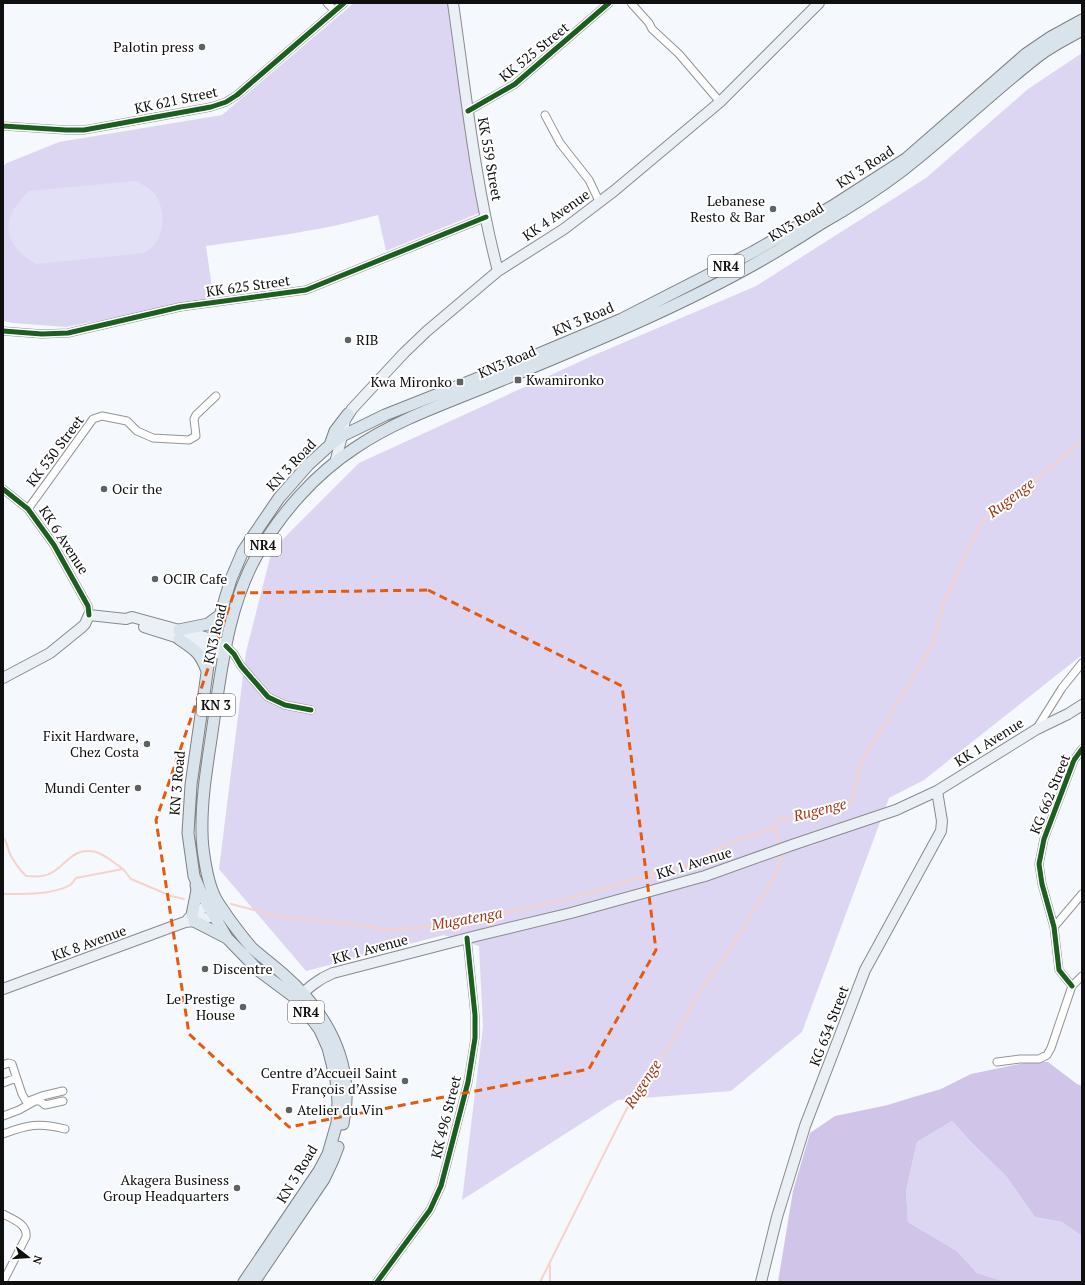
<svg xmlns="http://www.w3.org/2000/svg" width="1085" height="1285" font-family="'PT Serif',serif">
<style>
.green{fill:#ddd6f2}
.forest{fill:#d0c5e9}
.pitch{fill:#e2e0f6}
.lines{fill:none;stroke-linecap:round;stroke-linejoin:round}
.stream{stroke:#f6d2cc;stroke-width:2}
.minor-casing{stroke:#939496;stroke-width:9}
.secondary-casing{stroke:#898b8c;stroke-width:12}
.trunk-casing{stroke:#808183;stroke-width:13}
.minor{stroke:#fefeff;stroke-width:7}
.secondary{stroke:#ebeff6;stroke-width:10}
.trunk{stroke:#d8e3eb;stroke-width:11}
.cycleway-casing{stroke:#fff;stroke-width:8}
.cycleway{stroke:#1b5e20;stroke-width:5}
.marked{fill:none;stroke:#e8590c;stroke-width:3;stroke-dasharray:8 5;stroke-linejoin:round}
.poi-dot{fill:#606162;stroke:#fff;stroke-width:1.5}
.labels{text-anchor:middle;stroke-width:4;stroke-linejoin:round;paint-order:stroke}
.shield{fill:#fff;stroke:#575757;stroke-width:1}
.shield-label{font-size:13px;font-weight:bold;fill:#0f0f0f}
.poi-label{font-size:14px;fill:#0f0f0f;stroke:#fff;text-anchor:end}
.street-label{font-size:14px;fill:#0f0f0f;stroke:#fff}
.water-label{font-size:15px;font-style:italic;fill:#a13a19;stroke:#fff}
</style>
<rect width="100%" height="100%" fill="#f5f8fc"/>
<!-- green -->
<path class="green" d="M354 3H448L479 213 386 251 378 215C322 231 263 238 206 246L214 301 175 306 66 327 13 323 3 321V166L7 163 59 142 222 115Z
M1082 53V655L924 780 889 798 802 1032 731 1091 618 1100 462 1200 483 1027 479 946 444 935 306 971 219 869 246 652 272 550 359 463 592 356 756 286 926 178 1028 89Z
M952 1121 971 1142 1006 1176 1035 1217 1062 1222 1082 1236V1282H1006L977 1273 957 1251 908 1222 906 1191 917 1142Z"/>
<!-- forest -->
<path class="forest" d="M1029 1062H1048L1077 1084 1082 1086V1236L1062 1222 1035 1217 1006 1176 971 1142 952 1121 917 1142 906 1191 908 1222 957 1251 977 1273 1006 1282H778L793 1191 810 1133 835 1116 888 1105 910 1098 941 1089 971 1074Z"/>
<!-- pitch -->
<path class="pitch" d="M136 181C143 185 151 189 156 196 165 210 165 232 154 245 151 248 147 251 144 253L36 264C1 243 0 218 29 191Z"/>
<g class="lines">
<!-- stream -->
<path class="stream" d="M3 838C8 842 7 848 10 854 14 862 19 869 26 876 31 876 37 877 42 876 64 873 69 845 96 852 104 854 116 864 123 869
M779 846 776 828 779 819 792 818 806 815 818 809 831 804 844 806 852 803 859 768 864 756 878 735 932 646 945 600 969 547 981 523 986 516 1006 505 1082 441
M3 894C22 894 53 895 70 885 72 884 74 881 76 878L123 869 131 879 171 896 184 899
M231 904 273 915 315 921 350 924 385 929 418 928 454 923 538 906 586 894 630 880 687 866 726 845 747 837 776 828
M550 1265V1282
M540 1282 632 1098 671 1044 697 996 733 944 769 886 777 869 781 856 780 852"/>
<!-- minor casing -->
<g class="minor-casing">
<path id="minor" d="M327 3 335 11
M631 3 649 23 652 29 679 54 720 102
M468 111 515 84 609 3
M545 115 560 143 589 180 599 201
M3 126 66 130H84L211 107 226 102 237 95 344 3
M3 331 42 334 68 333 180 307 306 290 486 217
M3 489 28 509 54 545 88 606 89 615
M28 509 93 419 102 416 127 421 137 431 153 438 189 440 196 436 194 419 196 415 216 396
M226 646 234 654 241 666 268 697 285 705 311 710
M1037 728 1062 688 1082 663
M1054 927 1082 894
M1072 986 1059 970 1054 927 1042 884 1039 864 1044 839 1074 760 1082 749
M997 1062 1020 1059H1039L1047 1055 1051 1048 1072 986 1082 976
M3 1065 8 1063 12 1064 22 1094 26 1101H29L42 1096 63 1091
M3 1083 16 1078
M3 1116 19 1110 35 1101H40L45 1105 63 1101
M3 1134C27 1125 39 1122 65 1129
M3 1214C12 1219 28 1224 26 1237L3 1282
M377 1282 430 1210 441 1186 468 1082 475 1038V1015L467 938"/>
</g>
<!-- secondary casing -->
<g class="secondary-casing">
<path id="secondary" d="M453 3C466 93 475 184 498 271
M335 463 342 436 345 420 352 409 404 353 427 331 498 271 564 229 614 191 720 102 819 3
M144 627C171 636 199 643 224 656
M3 678 50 653 82 627 85 624 89 615 126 619 132 617 212 639 226 646
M188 919C196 911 206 909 212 899
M3 989 185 922 194 921 222 914
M297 999C308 988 318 979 333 973L476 936 571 913 705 876 792 845 896 810 937 791 1037 729 1068 714 1082 705
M761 1282 777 1217 805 1126 865 970 941 831 942 821 937 791"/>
</g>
<!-- trunk casing -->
<g class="trunk-casing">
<path id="trunk" d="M330 445 335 431 348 414
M179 630 208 624 219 616
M179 639C195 650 200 652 207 671
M192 915 197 890 196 885
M194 921 227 938
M343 1124C344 1116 346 1108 346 1100 348 1050 320 1006 283 974 273 965 262 957 252 948 243 938 235 927 227 916 223 909 217 903 214 895 207 881 202 848 202 832 201 792 210 751 215 711 223 658 230 603 257 555 280 514 315 474 355 448 399 418 453 401 502 380 589 344 677 308 760 261 781 249 802 236 822 223 850 207 878 189 903 170 951 133 993 91 1040 55 1053 45 1068 38 1082 30
M244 1282 319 1171 328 1154 337 1123 338 1102 336 1080 328 1048 320 1030 297 999 258 970 227 938 202 895 194 876 188 833 191 785 207 673 210 649 231 579 243 551 251 539 279 498 308 465 330 445 342 436 385 415 524 360 622 319 753 252 831 207 907 158 1026 54 1051 37 1082 20
M254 1282 324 1179 333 1160 338 1147"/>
</g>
<!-- minor -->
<use href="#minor" class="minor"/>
<!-- secondary -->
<use href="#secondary" class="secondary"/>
<!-- trunk -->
<use href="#trunk" class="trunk"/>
<!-- cycleway casing -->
<g class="cycleway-casing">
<path id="cycleway" d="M468 111 515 84 609 3
M3 126 66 130H84L211 107 226 102 237 95 344 3
M3 331 42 334 68 333 180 307 306 290 486 217
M3 489 28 509 54 545 88 606 89 615
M226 646 234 654 241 666 268 697 285 705 311 710
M1072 986 1059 970 1054 927 1042 884 1039 864 1044 839 1074 760 1082 749
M377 1282 430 1210 441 1186 468 1082 475 1038V1015L467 938"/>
</g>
<!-- cycleway -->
<use href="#cycleway" class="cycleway"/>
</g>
<!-- marked area -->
<path class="marked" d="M428 590 622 686 656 950 589 1069 289 1127 189 1034 156 820 234 593Z"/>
<!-- markers -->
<g class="poi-dot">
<circle cx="202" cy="47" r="4"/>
<circle cx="773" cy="209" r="4"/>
<circle cx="348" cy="340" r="4"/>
<rect x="514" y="376" width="8" height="8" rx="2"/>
<rect x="456" y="378" width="8" height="8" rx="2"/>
<circle cx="104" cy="489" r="4"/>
<circle cx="155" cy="579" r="4"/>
<circle cx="147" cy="744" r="4"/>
<circle cx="138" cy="788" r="4"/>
<circle cx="205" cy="969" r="4"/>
<circle cx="243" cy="1007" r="4"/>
<circle cx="405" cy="1081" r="4"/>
<circle cx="289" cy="1110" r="4"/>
<circle cx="237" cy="1188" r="4"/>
</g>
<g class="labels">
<!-- shield labels -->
<g class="shield">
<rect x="708" y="255" width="36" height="22" rx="3"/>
<rect x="245" y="534" width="36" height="22" rx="3"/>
<rect x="197" y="694" width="38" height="22" rx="3"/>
<rect x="288" y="1001" width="36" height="22" rx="3"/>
</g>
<g class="shield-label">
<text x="726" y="271">NR4</text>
<text x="263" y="550">NR4</text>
<text x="216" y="710">KN 3</text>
<text x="306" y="1017">NR4</text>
</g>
<!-- poi labels -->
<g class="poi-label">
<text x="194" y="52">Palotin press</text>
<text x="765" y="206">Lebanese<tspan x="765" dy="16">Resto &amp; Bar</tspan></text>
<text x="356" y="345" text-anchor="start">RIB</text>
<text x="526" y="385" text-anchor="start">Kwamironko</text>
<text x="452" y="387">Kwa Mironko</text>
<text x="112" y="494" text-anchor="start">Ocir the</text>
<text x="163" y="584" text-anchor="start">OCIR Cafe</text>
<text x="139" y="741">Fixit Hardware,<tspan x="139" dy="16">Chez Costa</tspan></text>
<text x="130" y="793">Mundi Center</text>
<text x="213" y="974" text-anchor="start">Discentre</text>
<text x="235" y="1004">Le Prestige<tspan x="235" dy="16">House</tspan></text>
<text x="397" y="1078">Centre d’Accueil Saint<tspan x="397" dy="16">François d’Assise</tspan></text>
<text x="297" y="1115" text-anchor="start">Atelier du Vin</text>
<text x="229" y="1185">Akagera Business<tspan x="229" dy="16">Group Headquarters</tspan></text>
</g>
<!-- street labels -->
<g class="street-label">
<text transform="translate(534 52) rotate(-39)" y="5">KK 525 Street</text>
<text transform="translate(176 100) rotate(-12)" y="5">KK 621 Street</text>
<text transform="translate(490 159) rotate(80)" y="5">KK 559 Street</text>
<text transform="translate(865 167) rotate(-33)" y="5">KN 3 Road</text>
<text transform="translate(556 215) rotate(-35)" y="5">KK 4 Avenue</text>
<text transform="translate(796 222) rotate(-31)" y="5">KN3 Road</text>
<text transform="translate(248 286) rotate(-8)" y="5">KK 625 Street</text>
<text transform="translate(583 319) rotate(-23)" y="5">KN 3 Road</text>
<text transform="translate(507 362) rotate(-23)" y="5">KN3 Road</text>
<text transform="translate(55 451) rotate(-53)" y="5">KK 530 Street</text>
<text transform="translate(291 465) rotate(-47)" y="5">KN 3 Road</text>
<text transform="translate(64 540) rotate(57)" y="5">KK 6 Avenue</text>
<text transform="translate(215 634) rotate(-77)" y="5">KN3 Road</text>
<text transform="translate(989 742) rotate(-32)" y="5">KK 1 Avenue</text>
<text transform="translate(177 783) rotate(-85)" y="5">KN 3 Road</text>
<text transform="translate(1050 794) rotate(-68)" y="5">KG 662 Street</text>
<text transform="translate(694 863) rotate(-17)" y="5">KK 1 Avenue</text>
<text transform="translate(89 943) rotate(-20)" y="5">KK 8 Avenue</text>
<text transform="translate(370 949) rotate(-15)" y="5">KK 1 Avenue</text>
<text transform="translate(829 1026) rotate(-69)" y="5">KG 634 Street</text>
<text transform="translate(446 1117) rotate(-76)" y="5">KK 496 Street</text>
<text transform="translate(297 1174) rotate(-59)" y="5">KN 3 Road</text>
</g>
<!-- water labels -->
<g class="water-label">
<text transform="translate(1011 498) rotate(-37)" y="5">Rugenge</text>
<text transform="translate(820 810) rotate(-14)" y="5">Rugenge</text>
<text transform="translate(467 919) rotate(-10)" y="5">Mugatenga</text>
<text transform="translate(643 1084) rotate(-57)" y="5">Rugenge</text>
</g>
</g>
<!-- border -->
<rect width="1085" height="1285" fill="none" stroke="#0f0f0f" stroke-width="8"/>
<!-- north arrow -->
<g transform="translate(28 1257) rotate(107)" stroke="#ffffff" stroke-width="3" paint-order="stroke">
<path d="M0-3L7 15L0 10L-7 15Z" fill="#0f0f0f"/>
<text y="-6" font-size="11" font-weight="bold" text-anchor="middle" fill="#0f0f0f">N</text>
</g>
</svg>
